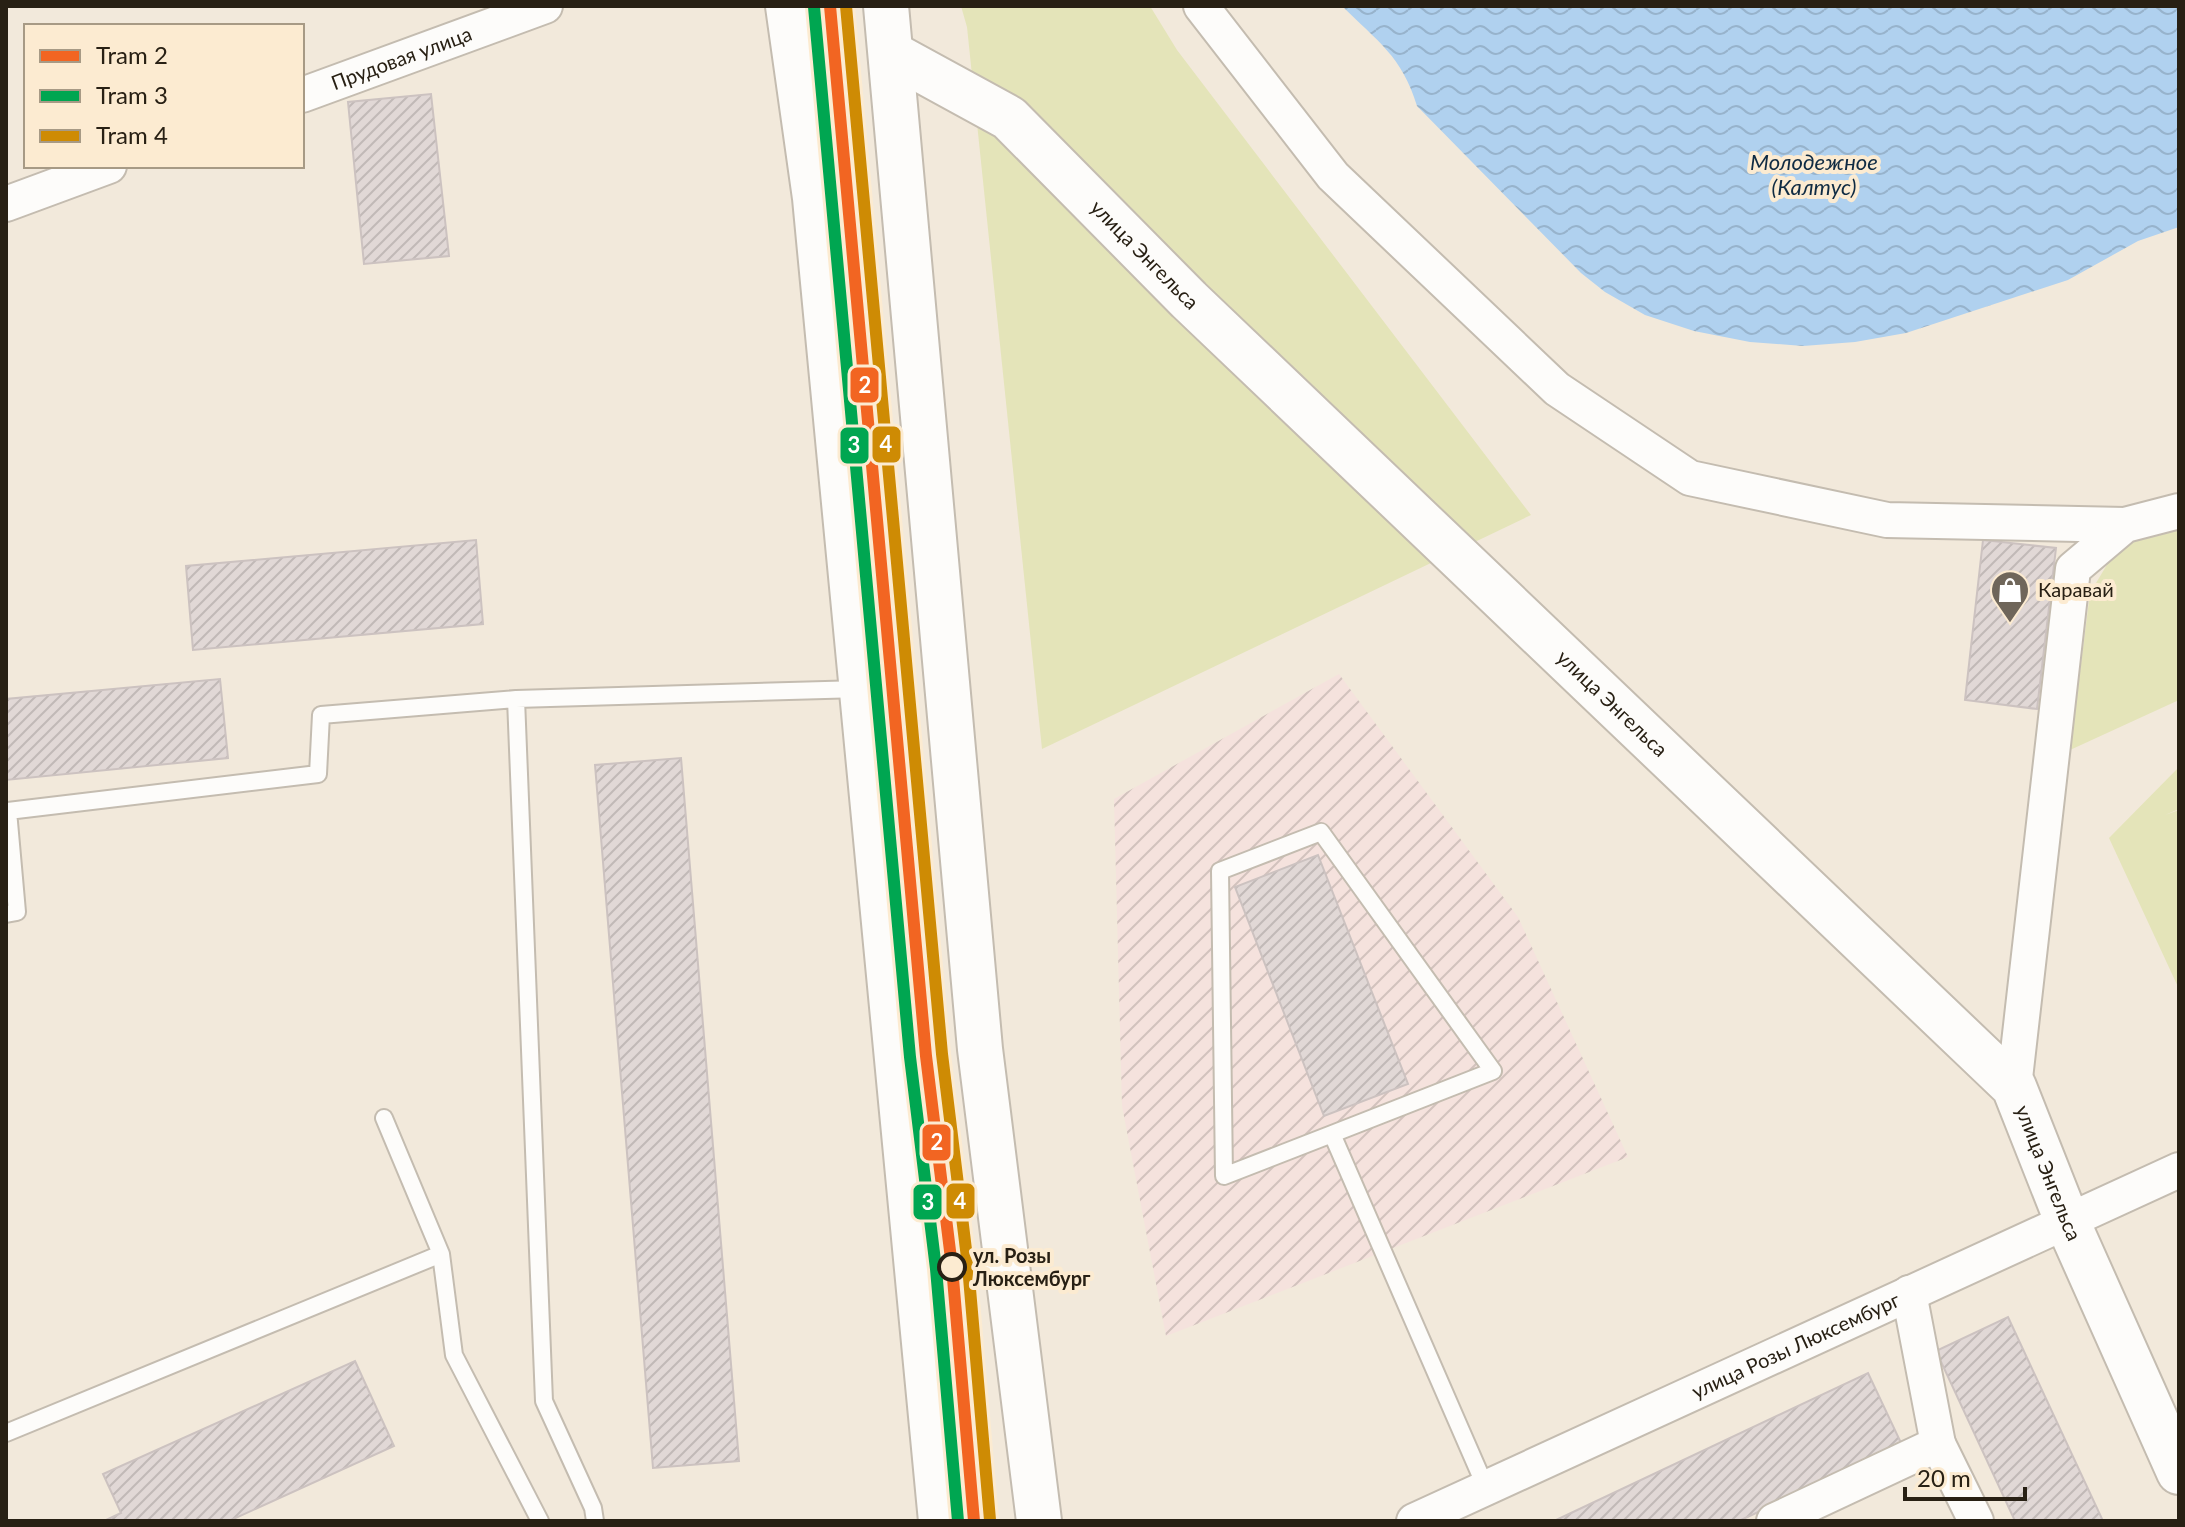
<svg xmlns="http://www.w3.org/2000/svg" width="2185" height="1527" font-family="Lato,sans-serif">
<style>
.industrial{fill:url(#industrial-furrows)}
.green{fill:#e4e4b9}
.water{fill:url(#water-waves)}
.building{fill:url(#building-hatch);stroke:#ccc2c0;stroke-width:2}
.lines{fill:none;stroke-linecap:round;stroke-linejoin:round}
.lane-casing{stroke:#c4bcb0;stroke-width:20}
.street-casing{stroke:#c4bcb0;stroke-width:38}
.secondary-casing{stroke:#c4bcb0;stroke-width:48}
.lane{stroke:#fdfcfa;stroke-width:16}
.street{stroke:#fdfcfa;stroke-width:34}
.secondary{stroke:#fdfcfa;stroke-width:44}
.tram-1-casing{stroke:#fcebd1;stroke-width:18}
.tram-2-casing{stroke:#fcebd1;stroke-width:18}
.tram-3-casing{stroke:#fcebd1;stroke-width:18}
.tram-1{stroke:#f26522;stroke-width:12}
.tram-2{stroke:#00a651;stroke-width:12}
.tram-3{stroke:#ce8b04;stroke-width:12}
.stop-dot{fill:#fcebd1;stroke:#282014;stroke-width:4}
.labels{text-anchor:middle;stroke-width:8;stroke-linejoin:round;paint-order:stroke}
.street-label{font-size:20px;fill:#282014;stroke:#fcebd1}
.poi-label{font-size:20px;fill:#282014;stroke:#fcebd1;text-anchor:start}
.stop-label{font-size:20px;font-weight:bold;fill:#282014;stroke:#fcebd1;text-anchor:start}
.water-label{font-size:22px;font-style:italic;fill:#0f2b43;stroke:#fcebd1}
.line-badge{stroke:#fcebd1;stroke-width:3}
.badge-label{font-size:22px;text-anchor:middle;font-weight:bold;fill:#fff}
</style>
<defs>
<pattern id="industrial-furrows" width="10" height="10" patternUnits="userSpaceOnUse" patternTransform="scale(2)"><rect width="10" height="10" fill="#f5e2dd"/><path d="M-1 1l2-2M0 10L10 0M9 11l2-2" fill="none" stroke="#d2c2bd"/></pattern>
<pattern id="water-waves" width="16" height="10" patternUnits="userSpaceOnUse" patternTransform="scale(2)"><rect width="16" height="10" fill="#b0d1ef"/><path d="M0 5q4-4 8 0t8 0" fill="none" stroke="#97b3cc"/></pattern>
<pattern id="building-hatch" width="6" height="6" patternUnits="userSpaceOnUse" patternTransform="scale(2)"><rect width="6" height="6" fill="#e1d8d6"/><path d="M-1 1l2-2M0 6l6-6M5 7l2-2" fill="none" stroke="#c1b9b7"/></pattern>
</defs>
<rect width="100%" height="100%" fill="#f2e9db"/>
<!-- industrial -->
<path class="industrial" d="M1339 674 1518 917 1628 1157 1166 1336 1122 1106 1114 799Z"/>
<!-- green -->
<path class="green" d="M961 6H1150L1177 50 1531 515 1042 749 967 27Z
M2179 510V700L2070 750 2090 593 2132 523Z
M2179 767V809L2165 815 2179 810V989L2109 838Z"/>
<!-- water -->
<path class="water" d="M1342 6H2179V227L2138 241 2068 280 1906 333 1855 342 1803 346 1750 342 1694 331 1645 315 1605 292 1581 273 1417 106C1402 56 1377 41 1342 6Z"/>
<!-- building -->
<path class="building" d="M431 94 449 256 364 264 348 102Z
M476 540 483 624 193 650 186 566Z
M1983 540 2056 548 2037 709 1965 700Z
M220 679 228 758 6 780V699Z
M681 758 739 1461 653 1468 595 765Z
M1318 855 1408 1084 1324 1116 1235 887Z
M2008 1317 2103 1521H2015L1936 1351Z
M355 1361 394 1446 229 1521H104L121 1513 103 1474Z
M1868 1373 1902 1445 1739 1521H1554Z"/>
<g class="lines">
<!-- lane casing -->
<g class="lane-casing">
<path id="lane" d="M6 914 17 912 8 811 318 774 321 715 516 699
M384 1118 441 1254 454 1355 540 1521
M1332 1134 1493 1071 1321 832 1220 871 1224 1176 1332 1134 1486 1488
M6 1433 441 1254
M595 1521 593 1508 544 1401 516 699 861 689"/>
</g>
<!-- street casing -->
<g class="street-casing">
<g id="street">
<path d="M1201 6 1333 176 1557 389 1690 478 1887 520 2125 525"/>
<path id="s1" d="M302 95 545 6"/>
<path d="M6 204 109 166"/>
<path d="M2014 1087 2073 569 2125 525 2179 511"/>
<path d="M1938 1444 1976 1521"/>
<path id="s2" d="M1414 1521 2179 1170"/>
<path d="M1774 1521 1938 1444 1909 1293"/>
</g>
</g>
<!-- secondary casing -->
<g class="secondary-casing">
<g id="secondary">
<path d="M788 6 815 198 941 1521"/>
<path d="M886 6 980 1049 1039 1521"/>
<path id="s3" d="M892 54 1009 118 1189 300 2014 1087 2067 1221 2179 1472"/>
</g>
</g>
<!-- lane -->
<use href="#lane" class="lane"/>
<!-- street -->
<use href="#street" class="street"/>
<!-- secondary -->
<use href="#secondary" class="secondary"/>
<!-- tram-1 casing -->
<g class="tram-1-casing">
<path id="tram-1" d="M830 6 926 1056 952 1267 974 1521"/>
</g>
<!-- tram-2 casing -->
<g class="tram-2-casing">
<path id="tram-2" d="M814 7 910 1057 936 1269 958 1521"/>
</g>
<!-- tram-3 casing -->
<g class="tram-3-casing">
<path id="tram-3" d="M846 6 942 1054 968 1266 990 1520"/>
</g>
<!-- tram-1 -->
<use href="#tram-1" class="tram-1"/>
<!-- tram-2 -->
<use href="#tram-2" class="tram-2"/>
<!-- tram-3 -->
<use href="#tram-3" class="tram-3"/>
</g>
<!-- icons -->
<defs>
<g id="shop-pin" transform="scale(2)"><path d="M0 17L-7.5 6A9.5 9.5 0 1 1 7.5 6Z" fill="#6f665a" stroke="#fcebd1"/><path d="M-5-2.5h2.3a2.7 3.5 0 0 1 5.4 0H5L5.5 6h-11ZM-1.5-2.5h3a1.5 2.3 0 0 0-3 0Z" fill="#fff"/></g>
</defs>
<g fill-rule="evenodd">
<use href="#shop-pin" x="2010" y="590"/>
</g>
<!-- markers -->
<circle class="stop-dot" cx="952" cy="1267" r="13"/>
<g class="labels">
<!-- street labels -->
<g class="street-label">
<text dy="7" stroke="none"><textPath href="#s1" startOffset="106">Прудовая улица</textPath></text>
<text dy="7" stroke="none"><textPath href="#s3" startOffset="326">улица Энгельса</textPath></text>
<text dy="7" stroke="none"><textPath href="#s3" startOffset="974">улица Энгельса</textPath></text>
<text dy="7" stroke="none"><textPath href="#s3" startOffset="1622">улица Энгельса</textPath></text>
<text dy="7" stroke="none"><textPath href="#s2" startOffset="420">улица Розы Люксембург</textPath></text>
</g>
<!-- poi labels -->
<g class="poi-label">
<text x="2038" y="597">Каравай</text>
</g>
<!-- stop labels -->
<g class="stop-label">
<text x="973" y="1263">ул. Розы<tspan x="973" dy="23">Люксембург</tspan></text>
</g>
<!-- water labels -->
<g class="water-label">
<text x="1814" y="170">Молодежное<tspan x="1814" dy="25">(Калтус)</tspan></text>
</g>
</g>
<g class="line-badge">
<rect x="849" y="366" width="31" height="38" rx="8" fill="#f26522"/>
<rect x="871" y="425" width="31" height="39" rx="8" fill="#ce8b04"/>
<rect x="839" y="426" width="31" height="39" rx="8" fill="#00a651"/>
<rect x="921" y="1123" width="31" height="39" rx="8" fill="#f26522"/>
<rect x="945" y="1182" width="31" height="38" rx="8" fill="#ce8b04"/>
<rect x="912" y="1183" width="31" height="38" rx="8" fill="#00a651"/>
</g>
<g class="badge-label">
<text x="865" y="393">2</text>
<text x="886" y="452">4</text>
<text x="854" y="453">3</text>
<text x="937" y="1150">2</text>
<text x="960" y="1209">4</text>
<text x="928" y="1210">3</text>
</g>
<!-- border -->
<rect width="2185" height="1527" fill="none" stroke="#282014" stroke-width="16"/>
<!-- legend -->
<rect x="24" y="24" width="280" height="144" fill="#fcebd1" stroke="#a79a85" stroke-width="2"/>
<rect x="40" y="50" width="40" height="12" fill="#f26522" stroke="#a79a85" stroke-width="2"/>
<text x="96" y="64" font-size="24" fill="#282014">Tram 2</text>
<rect x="40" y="90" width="40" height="12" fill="#00a651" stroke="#a79a85" stroke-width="2"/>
<text x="96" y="104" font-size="24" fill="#282014">Tram 3</text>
<rect x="40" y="130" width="40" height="12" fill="#ce8b04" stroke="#a79a85" stroke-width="2"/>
<text x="96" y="144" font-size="24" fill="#282014">Tram 4</text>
<!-- scale -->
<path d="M1905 1487v12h120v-12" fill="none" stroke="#282014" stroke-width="4"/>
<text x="1917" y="1487" font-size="24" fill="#282014" stroke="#fcebd1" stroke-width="6" paint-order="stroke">20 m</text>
</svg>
